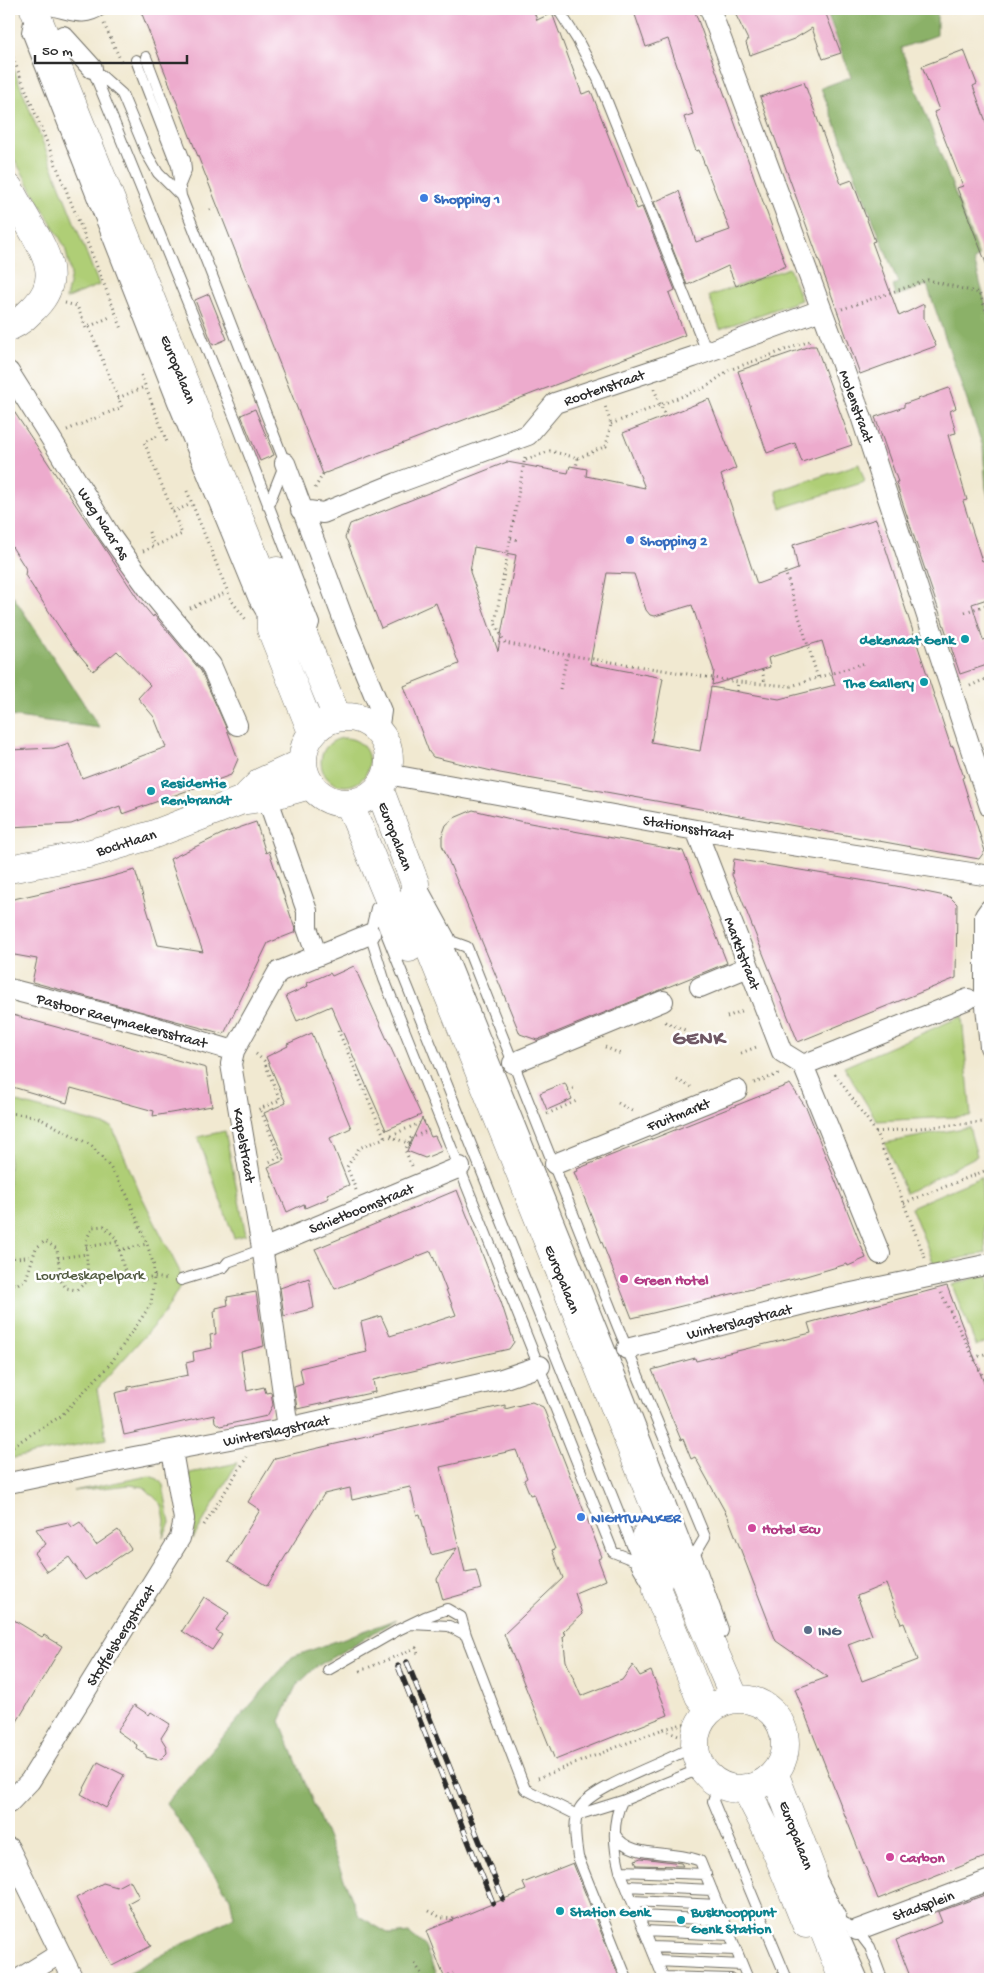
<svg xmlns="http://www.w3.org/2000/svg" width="999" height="1988" font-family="'Gochi Hand',sans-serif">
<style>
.green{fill:#afce76;stroke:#6d7c50}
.forest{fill:#8bb167;stroke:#5b6e49}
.building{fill:#edabcd;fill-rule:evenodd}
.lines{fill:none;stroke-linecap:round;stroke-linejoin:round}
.lane-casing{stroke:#706e65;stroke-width:12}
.street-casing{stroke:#706e65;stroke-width:22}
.secondary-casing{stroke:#706e65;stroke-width:29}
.path{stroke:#706e65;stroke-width:3;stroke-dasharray:1 4;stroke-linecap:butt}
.lane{stroke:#fff;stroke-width:10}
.street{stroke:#fff;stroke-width:20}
.secondary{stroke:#fff;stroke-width:28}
.rail-casing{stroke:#2b2b2b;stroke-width:5.5}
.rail{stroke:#fff;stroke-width:4;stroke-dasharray:11;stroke-linecap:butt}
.shop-dot{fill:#3f7fe0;stroke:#fff;stroke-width:2}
.culture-dot{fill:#0f9aa8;stroke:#fff;stroke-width:2}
.hotel-dot{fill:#d1479c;stroke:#fff;stroke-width:2}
.service-dot{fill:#5c6f8a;stroke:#fff;stroke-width:2}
.labels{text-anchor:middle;stroke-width:5;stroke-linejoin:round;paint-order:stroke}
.shop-label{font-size:15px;font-weight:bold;fill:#366cbe;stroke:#fff;text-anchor:start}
.street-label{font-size:15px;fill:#2b2b2b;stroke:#fff}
.culture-label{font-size:15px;font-weight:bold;fill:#0d838f;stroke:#fff;text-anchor:start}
.park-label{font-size:15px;fill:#535c42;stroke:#fff}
.hotel-label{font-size:15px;font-weight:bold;fill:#b23c85;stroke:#fff;text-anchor:start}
.service-label{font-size:15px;font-weight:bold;fill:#4e5e75;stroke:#fff;text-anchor:start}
.district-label{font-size:20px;font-weight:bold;letter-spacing:1px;fill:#6f5864;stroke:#fff}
</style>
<rect width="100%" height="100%" fill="#fff"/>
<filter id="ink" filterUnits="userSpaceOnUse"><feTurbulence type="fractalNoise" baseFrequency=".02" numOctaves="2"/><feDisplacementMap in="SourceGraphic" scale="10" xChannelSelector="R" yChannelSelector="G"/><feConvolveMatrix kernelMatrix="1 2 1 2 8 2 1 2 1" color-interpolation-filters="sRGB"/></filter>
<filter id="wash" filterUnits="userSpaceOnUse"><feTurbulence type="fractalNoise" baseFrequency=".0096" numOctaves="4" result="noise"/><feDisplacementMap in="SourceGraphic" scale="20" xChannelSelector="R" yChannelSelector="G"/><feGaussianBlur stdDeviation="1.12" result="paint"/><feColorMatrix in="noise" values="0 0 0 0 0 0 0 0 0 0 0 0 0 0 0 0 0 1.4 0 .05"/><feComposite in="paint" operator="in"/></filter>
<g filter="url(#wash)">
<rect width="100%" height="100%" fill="#f1e9d1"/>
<!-- green -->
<path class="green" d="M9 57 99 285 66 299 71 274 65 247 9 150Z
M789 268 801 300 720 329 709 296Z
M859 464 865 482 781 508 776 491Z
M321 762a24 24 0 1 1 48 0a24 24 0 1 1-48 0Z
M962 1016 971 1116 877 1121 844 1067Z
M9 1100 112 1127 139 1191 181 1274V1284L164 1314 97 1389 106 1439 9 1459Z
M969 1127 977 1156 906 1193 885 1143Z
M225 1131 246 1235 234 1238 198 1137Z
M981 1177 986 1253 934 1264 911 1207Z
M988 1274 990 1280V1340L976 1346 952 1285Z
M237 1463 193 1539 194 1525 193 1508 188 1478 190 1473Z
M149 1476 158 1479 163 1485 170 1523 163 1537 165 1521 162 1505 144 1487 130 1485 73 1491Z"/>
<!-- forest -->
<path class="forest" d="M826 9H937V35L901 48 979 257 974 260 990 320V505L986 488 983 447 927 285 896 296 893 285 898 283 821 88 851 77Z
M9 590 100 728 9 716Z
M397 1619 316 1667 296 1686 280 1721 359 1916 391 1935 409 1933 424 1945 438 1979H117L234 1917 230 1898 166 1803 292 1657Z"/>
<g id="blocks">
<!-- building -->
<path class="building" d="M140 9H533L537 20 552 13 582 94 591 91 637 209 642 207 675 290 669 293 685 335 323 474Z
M633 9H694L786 266 736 286 728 266 687 285 654 202 679 191 696 242 730 230 699 150 696 151 684 117 693 114 668 39 646 47Z
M733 9H824L841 53 823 59 812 28 794 39 750 55 746 43 748 40Z
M964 50 977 84 973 86 990 133V271H989L957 188 963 186 934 112 939 110 922 66Z
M804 82 841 184 852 180 875 241 872 242 899 316 924 304V318L936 346 860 374 760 97Z
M209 294 227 339 213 345 195 300Z
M810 346H816L852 445 802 462 795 443 767 453 738 371Z
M949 388 956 408 950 411 956 433 948 435 967 500 963 501 982 561 990 558V598L972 604 983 640 990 638V664L960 674 902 501 896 482H898L875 417 904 407V404Z
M709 399 736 468 721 475 757 584 798 569 793 545 876 519 951 747 953 746 964 777 962 778 985 851 979 859 500 773 433 757 429 752 404 686 459 664 436 603 381 628 347 541 345 538 350 524 507 462 568 473 570 466 587 469 586 476 645 488 623 433ZM474 547 516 555 498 651 470 572ZM607 573 634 574 646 610 650 615 655 616 692 605 714 671 712 685 770 667 768 658 822 641 835 685 779 699 711 687 700 751 651 742 663 678 590 664Z
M9 404 138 599 153 617 154 615 201 671 228 732 238 759 231 775 122 814 120 806 71 824 9 827V750L54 748 69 743 82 778 166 747 154 717 138 698 150 685 117 651 93 671 71 645 25 575 26 569 9 542Z
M255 409 274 455 260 461 241 415Z
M473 810 519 821 683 851 727 963 537 1040 520 1034 442 845V836L446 825 454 818Z
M256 822 266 853 269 851 296 932 268 943 224 1034 32 982 37 959 9 954V900L99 880 135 870 158 945 203 952 170 859 224 833Z
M734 859 896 886 950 897 957 904 956 978 798 1042 732 875Z
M354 966 421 1115 386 1130 331 1006 297 1021 286 996 308 986 307 983 330 973 332 976Z
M9 1014 206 1068 212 1106 153 1116 154 1111 71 1088 67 1103 9 1086Z
M312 1033 351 1128 330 1138 349 1185 327 1194 329 1198 305 1208 304 1204 287 1212 268 1167 285 1160 264 1113 286 1103 266 1057 288 1046 287 1044Z
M565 1083 572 1099 547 1110 540 1093Z
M790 1084 807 1109 866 1258 848 1266 847 1264 806 1276 632 1318 574 1172 578 1171 577 1169Z
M422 1118 431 1137 435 1136 442 1151 425 1158 407 1151Z
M457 1190 501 1302 514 1342 509 1349 373 1380 375 1392 297 1409 294 1387 303 1384 300 1368 367 1352 361 1322 381 1316 390 1336 456 1315 431 1251 335 1289 315 1249Z
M309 1278 314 1308 284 1316 280 1288Z
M947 1286 990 1399V1855L878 1899 795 1689 828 1677 776 1641 728 1517 695 1457 691 1459 683 1439 681 1440 652 1370 695 1358 696 1361 811 1333 808 1323ZM886 1584 901 1624 904 1623 918 1660 862 1681 848 1644 872 1635 857 1596Z
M256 1292 264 1346 241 1352 247 1391 264 1387 266 1393 271 1392 273 1405 267 1416 220 1426 215 1422 214 1415 124 1435 115 1393 128 1390V1387L188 1375 186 1363 194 1361 193 1352 212 1348 210 1335 216 1334 214 1311H216V1308L228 1305 227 1297Z
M532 1402 543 1407 602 1557 598 1559 606 1580 575 1593 582 1614 563 1632 566 1634 563 1637 566 1661 581 1696 622 1680 633 1665 640 1676 651 1671 668 1715 555 1760 504 1634 563 1578 552 1550 555 1549 534 1494 530 1495 524 1480 527 1478 516 1450 440 1467 465 1572 476 1570 481 1589 443 1600 437 1579 457 1548 431 1555 420 1514 417 1515 410 1487 352 1500 350 1488 324 1494 267 1586 228 1562 260 1510 248 1502 275 1458 505 1405V1409Z
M68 1522 72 1527 80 1522 96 1545 118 1530 131 1549 85 1580 69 1557 47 1572 34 1553 46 1544 36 1529Z
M204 1597 229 1613 216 1631 222 1635 212 1650 182 1631Z
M9 1617 42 1637 44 1635 62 1646 9 1735Z
M134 1705 149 1715 151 1712 170 1724 161 1738 166 1746 167 1753 162 1758 158 1760 146 1757V1755L136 1748 137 1745 117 1731Z
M98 1762 124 1775 106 1808 81 1794Z
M641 1858 681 1863 683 1866 637 1865 635 1860Z
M573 1863 620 1979H445L426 1931 526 1890 523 1883Z
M130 1880 139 1897 128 1903 151 1946 112 1966 76 1898 103 1883 117 1887Z
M990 1893V1979H911L896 1940 942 1922 938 1912Z"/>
</g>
</g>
<g filter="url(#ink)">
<use href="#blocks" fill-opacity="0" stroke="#706e65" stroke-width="1"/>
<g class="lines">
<!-- lane casing -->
<g class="lane-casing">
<path id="lane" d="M558 9 577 39 598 79 707 352
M54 11C73 15 85 22 103 9
M30 17 27 32 173 403 254 600 262 614
M146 57 185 160 186 170 179 187
M136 60 177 166 181 196 285 463 268 506
M92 68 236 421 314 623 310 636
M95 70 122 94 147 154 158 173 181 196
M376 908 370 934 384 979 613 1552 641 1563
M376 908 635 1553 641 1563
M445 939 467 947 618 1327 705 1537 692 1559
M445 939 620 1374 692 1559
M181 1280 224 1267 228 1262 263 1249
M411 1624 449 1626 466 1635
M328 1670 398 1630 425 1617 447 1609 461 1617 466 1635 525 1789 577 1815 622 1801
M719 1783 713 1801 787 1979
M615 1834C629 1860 674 1849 700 1861L748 1979
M620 1871 706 1874
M626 1886 712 1890
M632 1901 718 1905
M639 1916 724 1920
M836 1918 857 1930 870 1947 882 1979
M836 1918 863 1979
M645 1931 730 1935
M651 1947 736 1950
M657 1961 742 1965
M663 1977 731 1979
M627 1979 578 1857C576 1842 572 1822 580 1808 593 1786 669 1762 695 1745
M664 1979 620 1871C614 1848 611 1823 622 1801L702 1768"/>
</g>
<!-- street casing -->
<g class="street-casing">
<path id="street" d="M710 9 860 413 990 807
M63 36 92 68
M9 372 50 437 109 534 150 591 211 665 237 725
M285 463 347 629 381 711 378 731
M301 510 323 513 397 483 528 435 555 403 693 357 821 310
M387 774 696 830 990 876
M267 797 307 911V928L317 956
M696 830 782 1052 803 1065
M415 884 445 939
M990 909 985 916V996L990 1047
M700 987 748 967
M9 989 141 1023 234 1051
M513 1063 663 1001
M803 1065 880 1254
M803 1065 968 999
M555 1164 737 1090
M263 1249 460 1167
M627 1349 823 1299 990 1264
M288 1428 264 1260 231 1064 234 1051 278 972 370 934
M9 1483 134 1457 288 1428 502 1379 540 1366
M692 1559 718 1630
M641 1563 657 1590
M9 1803 30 1781 180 1538 184 1519 172 1451
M9 1848 73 1979
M813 1873 836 1918
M857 1930 990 1880
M19 1979 59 1954"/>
</g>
<!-- secondary casing -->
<g class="secondary-casing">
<path id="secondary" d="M34 9 270 595 271 629 312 732
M9 188C16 202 24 215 32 229 47 255 61 280 36 306 27 315 21 322 9 327
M277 571 337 717
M303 760a43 43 0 1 1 86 0a43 43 0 1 1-86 0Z
M379 788 415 883 414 910 702 1623 735 1699
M248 795 261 782 302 763
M349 803 409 948
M9 869 88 854 152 835 240 801 267 797 310 785
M647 1534 660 1567 657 1590 699 1696 710 1710
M695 1744a45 45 0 1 1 90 0a45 45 0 1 1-90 0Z
M775 1775 812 1871 811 1898 843 1979
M745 1788C770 1831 787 1878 806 1924"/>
</g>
<!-- path -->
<path class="path" d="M104 24 121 61
M9 48 122 329
M9 156 14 165
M210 210 218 206
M65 303 77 306 86 328 112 316
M842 309 928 280 979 293 987 312 990 311
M141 375 168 445
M654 389 665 416
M118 398 142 388
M611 424 706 387 729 370 813 340
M67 430 122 407 89 327
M525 457 495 623 505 643 543 651 544 646
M578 458 606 446 611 424 605 406
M526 460 550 451 578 458 576 467
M315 488 323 474
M187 491 231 600 247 621
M173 512 189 505
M149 532 154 546
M511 538 518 540
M143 551 182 534 144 442 160 435
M785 571 818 678
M190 608 225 593
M965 612 990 604
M543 651 738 682 791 686 865 663
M762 670 765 683
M970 686 990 677
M560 689 567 655
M737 691 738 682
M727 1017 744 1010
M665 1022 685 1030
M338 1030 385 1138
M605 1047 623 1055
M741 1053 759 1046
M256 1054 264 1061 280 1100 257 1110
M835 1074 876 1132 925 1258
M677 1080 691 1087
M754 1083 779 1074
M568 1090 574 1088
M618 1103 632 1111
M261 1111 280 1157 267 1163
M9 1113 35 1116 91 1145 110 1167 127 1195 147 1244 154 1266V1277L151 1304 111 1363 61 1416 9 1448
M547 1114 579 1100
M876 1132 984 1122
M410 1144 389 1136 425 1121
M412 1166 405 1150 411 1138 429 1130
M356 1190 347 1167 359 1148 389 1136
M904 1203 987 1170
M86 1247 117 1242
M119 1250 147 1244
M58 1258 87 1254
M9 1259 33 1256
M9 1282 16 1285 26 1279 36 1248 45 1241 57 1249 61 1281 66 1288 76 1290 88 1281 86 1240 93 1227 104 1226 116 1238 124 1269 139 1281 154 1277 167 1279
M941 1293 990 1390
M974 1358 990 1352
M204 1525 247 1457
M360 1671 416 1648 418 1654
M663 1729 681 1736
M538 1778 663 1729 691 1722
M429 1911 442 1918 456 1919
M415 1964 425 1979
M445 1979 447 1976 453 1973"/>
<!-- lane -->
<use href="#lane" class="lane"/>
<!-- street -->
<use href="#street" class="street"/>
<!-- secondary -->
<use href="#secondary" class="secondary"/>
<!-- rail casing -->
<g class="rail-casing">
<path id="rail" d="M407 1662 503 1899
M398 1666 493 1903"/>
</g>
<!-- rail -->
<use href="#rail" class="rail"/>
</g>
</g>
<!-- markers -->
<g class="shop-dot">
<circle cx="424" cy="198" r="5"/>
<circle cx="630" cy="540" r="5"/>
<circle cx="581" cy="1517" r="5"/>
</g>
<g class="culture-dot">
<circle cx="965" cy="639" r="5"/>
<circle cx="924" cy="682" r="5"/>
<circle cx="151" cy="791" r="5"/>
<circle cx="560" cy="1911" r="5"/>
<circle cx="681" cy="1920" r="5"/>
</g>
<g class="hotel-dot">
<circle cx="624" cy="1279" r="5"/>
<circle cx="752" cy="1528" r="5"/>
<circle cx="890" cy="1857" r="5"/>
</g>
<circle class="service-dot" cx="808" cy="1630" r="5"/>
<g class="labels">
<!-- shop labels -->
<g class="shop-label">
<text x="434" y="203">Shopping 1</text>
<text x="640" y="545">Shopping 2</text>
<text x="591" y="1522">NIGHTWALKER</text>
</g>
<!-- street labels -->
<g class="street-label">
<text transform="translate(179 369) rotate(68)" y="5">Europalaan</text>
<text transform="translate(604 387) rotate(-19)" y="5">Rootenstraat</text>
<text transform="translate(857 406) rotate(70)" y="5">Molenstraat</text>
<text transform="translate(104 523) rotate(57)" y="5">Weg Naar As</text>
<text transform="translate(688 827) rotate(10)" y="5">Stationsstraat</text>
<text transform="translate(396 836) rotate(69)" y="5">Europalaan</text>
<text transform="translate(126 842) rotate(-17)" y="5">Bochtlaan</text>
<text transform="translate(743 953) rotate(69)" y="5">Marktstraat</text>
<text transform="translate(122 1020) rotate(15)" y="5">Pastoor Raeymaekersstraat</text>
<text transform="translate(678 1114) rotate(-22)" y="5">Fruitmarkt</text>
<text transform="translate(245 1145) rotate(80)" y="5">Kapelstraat</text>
<text transform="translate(361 1208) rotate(-22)" y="5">Schietboomstraat</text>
<text transform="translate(563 1279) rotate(68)" y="5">Europalaan</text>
<text transform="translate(739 1321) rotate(-14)" y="5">Winterslagstraat</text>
<text transform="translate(276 1430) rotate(-12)" y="5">Winterslagstraat</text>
<text transform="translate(120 1635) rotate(-58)" y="5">Stoffelsbergstraat</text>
<text transform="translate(797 1835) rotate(69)" y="5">Europalaan</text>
<text transform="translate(923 1905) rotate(-20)" y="5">Stadsplein</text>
</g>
<!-- culture labels -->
<g class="culture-label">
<text x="955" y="644" text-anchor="end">dekenaat Genk</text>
<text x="914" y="687" text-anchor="end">The Gallery</text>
<text x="161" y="787">Residentie<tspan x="161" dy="17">Rembrandt</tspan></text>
<text x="570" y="1916">Station Genk</text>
<text x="691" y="1916">Busknooppunt<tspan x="691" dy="17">Genk Station</tspan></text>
</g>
<!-- park labels -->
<g class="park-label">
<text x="90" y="1279">Lourdeskapelpark</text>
</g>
<!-- hotel labels -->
<g class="hotel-label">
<text x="634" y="1284">Green Hotel</text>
<text x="762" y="1533">Hotel Ecu</text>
<text x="900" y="1862">Carbon</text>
</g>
<!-- service labels -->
<g class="service-label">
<text x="818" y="1635">ING</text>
</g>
<!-- district labels -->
<g class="district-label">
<text x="699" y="1044">GENK</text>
</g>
</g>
<!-- margin -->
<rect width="999" height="1988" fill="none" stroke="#fff" stroke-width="30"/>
<!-- scale -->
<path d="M35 55v8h152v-8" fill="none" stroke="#2b2b2b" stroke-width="2.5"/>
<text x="42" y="55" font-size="15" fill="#2b2b2b" stroke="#ffffff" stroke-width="4" paint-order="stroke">50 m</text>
</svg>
